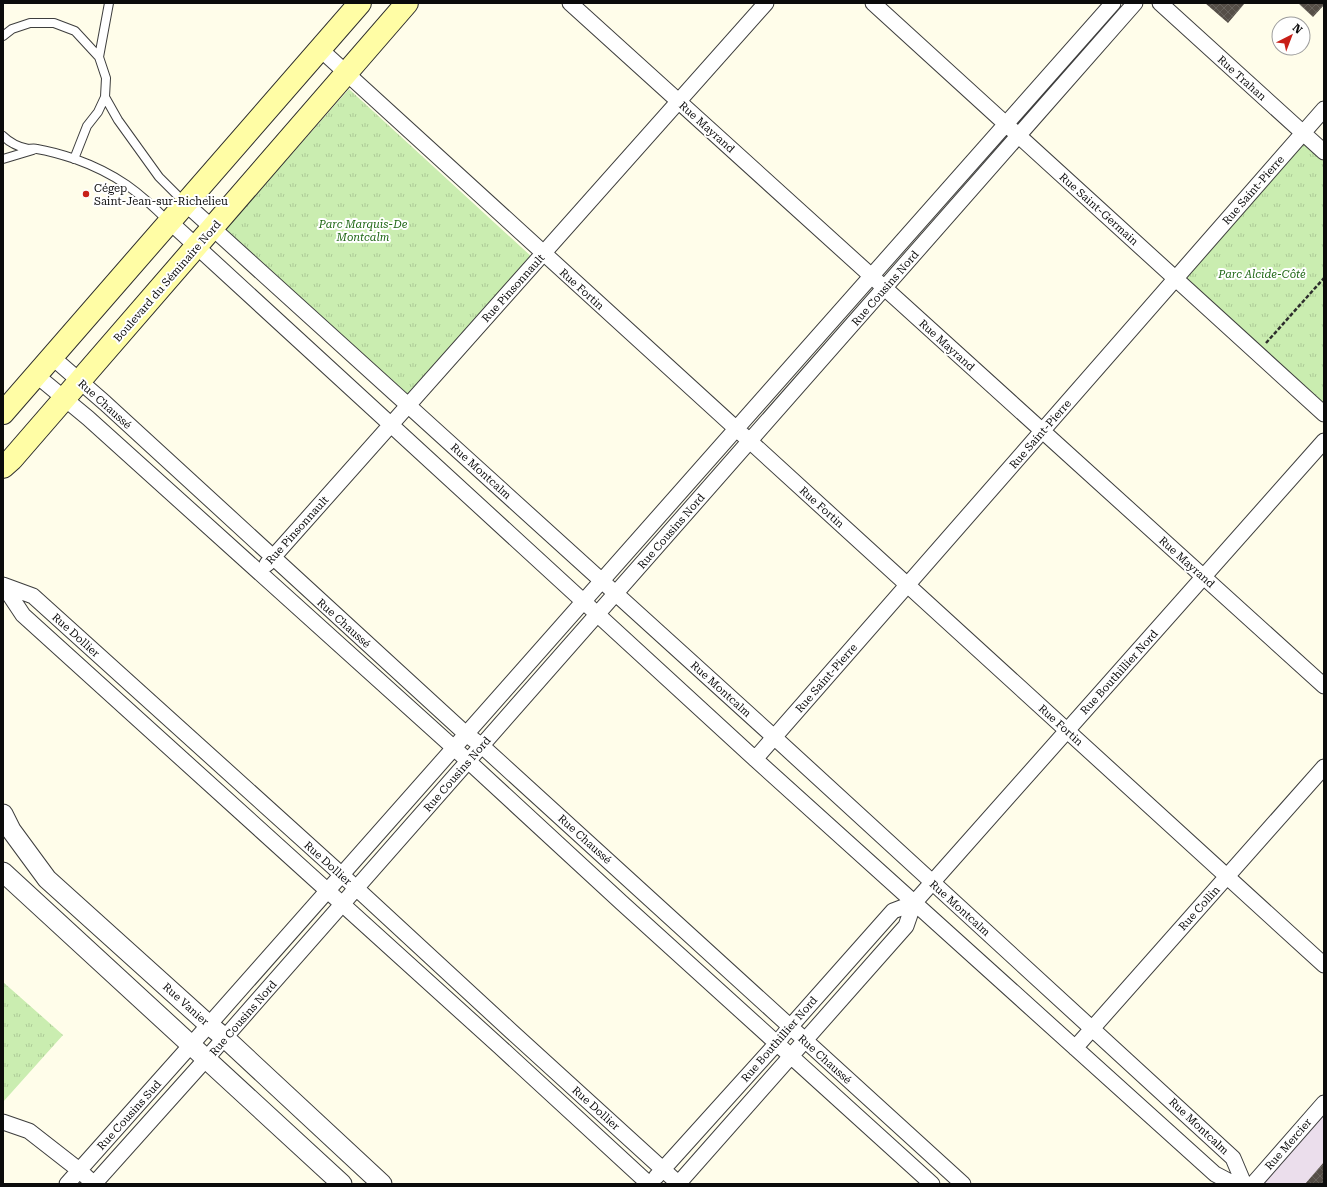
<svg xmlns="http://www.w3.org/2000/svg" width="1327" height="1187" font-family="'Roboto Serif',serif">
<style>
.industrial{fill:#ebdeec}
.park{fill:url(#park-tufts)}
.building{fill:url(#building-cross-hatch)}
.lines{fill:none;stroke-linecap:round;stroke-linejoin:round}
.service-casing{stroke:#3e3e3e;stroke-width:10}
.minor-casing{stroke:#3e3e3e;stroke-width:17}
.tertiary-casing{stroke:#3e3e3e;stroke-width:21}
.secondary-casing{stroke:#2d2d2d;stroke-width:24}
.path{stroke:#2d2d2d;stroke-width:2.5;stroke-dasharray:4 2;stroke-linecap:butt}
.service{stroke:#fff;stroke-width:8}
.minor{stroke:#fff;stroke-width:15}
.tertiary{stroke:#fff;stroke-width:19}
.secondary{stroke:#fffda5;stroke-width:22}
.poi-dot{fill:#c81f17;stroke:#fff;stroke-width:1.5}
.labels{text-anchor:middle;stroke-width:4;stroke-linejoin:round;paint-order:stroke}
.street-label{font-size:11px;fill:#0b0b0b;stroke:#fff}
.poi-label{font-size:11px;fill:#0b0b0b;stroke:#fff;text-anchor:start}
.park-label{font-size:11px;font-style:italic;fill:#206816;stroke:#fff}
</style>
<defs>
<pattern id="park-tufts" width="24" height="20" patternUnits="userSpaceOnUse"><rect width="24" height="20" fill="#caedb0"/><path d="M3 7l-1-3M5 7V3M7 7l1-3M15 17l-1-3M17 17v-4M19 17l1-3" fill="none" stroke="#acca96"/></pattern>
<pattern id="building-cross-hatch" width="8" height="8" patternUnits="userSpaceOnUse"><rect width="8" height="8" fill="#554e47"/><path d="M0 0l8 8M0 8l8-8" fill="none" stroke="#68635d"/></pattern>
</defs>
<rect width="100%" height="100%" fill="#fffdea"/>
<!-- industrial -->
<path class="industrial" d="M1324 1103V1184H1253Z"/>
<!-- park -->
<path class="park" d="M349 89 533 258 409 398 224 231Z
M1303 133 1324 152V414L1176 279Z
M3 982 63 1035 3 1102Z"/>
<!-- building -->
<path class="building" d="M1205 3H1245L1228 23Z
M1298 3H1324V5L1313 17Z
M1324 1162V1184H1305Z"/>
<g class="lines">
<!-- service casing -->
<g class="service-casing">
<path id="service" d="M3 36 12 29 30 23H54L75 31 99 57 106 78 105 97 98 112 87 126 74 159
M99 57 109 3
M105 97 118 120 159 177 185 203
M3 136C9 142 19 147 28 149 30 149 34 148 37 149 49 151 63 155 75 159 117 174 139 192 169 222
M3 159 33 150"/>
</g>
<!-- minor casing -->
<g class="minor-casing">
<path id="minor" d="M570 3 1324 686
M873 3 1324 414
M1160 3 1324 152
M320 49 1324 965
M186 204 774 737 1233 1158 1244 1184
M170 222 755 759 1215 1174 1234 1184
M52 357 105 403 466 734 482 746 963 1184
M36 375 88 418 454 748 622 903 932 1184
M267 564 766 3
M3 585 33 596 342 875 512 1032 679 1184
M3 585 23 615 499 1046 649 1184
M755 759 1324 109
M1075 1048 1324 767
M3 1122 29 1131 79 1170 94 1184 206 1059 1135 3
M656 1177 777 1043 790 1027 893 911 914 903
M67 1184 191 1045 1113 3
M678 1184 906 926 914 903 1324 441
M1253 1184 1324 1103"/>
</g>
<!-- tertiary casing -->
<g class="tertiary-casing">
<path id="tertiary" d="M3 814 11 830 47 879 209 1025 225 1038 382 1184
M3 872 342 1184"/>
</g>
<!-- secondary casing -->
<g class="secondary-casing">
<path id="secondary" d="M3 413 360 3
M3 467 12 459 407 3"/>
</g>
<!-- path -->
<path class="path" d="M1266 343 1324 278"/>
<!-- service -->
<use href="#service" class="service"/>
<!-- minor -->
<use href="#minor" class="minor"/>
<!-- tertiary -->
<use href="#tertiary" class="tertiary"/>
<!-- secondary -->
<use href="#secondary" class="secondary"/>
</g>
<!-- markers -->
<circle class="poi-dot" cx="86" cy="194" r="4"/>
<g class="labels">
<!-- street labels -->
<g class="street-label">
<text transform="translate(1242 78) rotate(42)" y="4">Rue Trahan</text>
<text transform="translate(707 127) rotate(42)" y="4">Rue Mayrand</text>
<text transform="translate(1253 190) rotate(-49)" y="4">Rue Saint-Pierre</text>
<text transform="translate(1099 209) rotate(42)" y="4">Rue Saint-Germain</text>
<text transform="translate(167 281) rotate(-49)" y="4">Boulevard du Séminaire Nord</text>
<text transform="translate(513 288) rotate(-48)" y="4">Rue Pinsonnault</text>
<text transform="translate(885 288) rotate(-49)" y="4">Rue Cousins Nord</text>
<text transform="translate(582 289) rotate(42)" y="4">Rue Fortin</text>
<text transform="translate(947 345) rotate(42)" y="4">Rue Mayrand</text>
<text transform="translate(105 404) rotate(42)" y="4">Rue Chaussé</text>
<text transform="translate(1040 434) rotate(-49)" y="4">Rue Saint-Pierre</text>
<text transform="translate(481 471) rotate(42)" y="4">Rue Montcalm</text>
<text transform="translate(822 507) rotate(42)" y="4">Rue Fortin</text>
<text transform="translate(297 530) rotate(-48)" y="4">Rue Pinsonnault</text>
<text transform="translate(671 531) rotate(-49)" y="4">Rue Cousins Nord</text>
<text transform="translate(1187 562) rotate(42)" y="4">Rue Mayrand</text>
<text transform="translate(344 623) rotate(42)" y="4">Rue Chaussé</text>
<text transform="translate(76 635) rotate(42)" y="4">Rue Dollier</text>
<text transform="translate(1119 672) rotate(-48)" y="4">Rue Bouthillier Nord</text>
<text transform="translate(826 678) rotate(-49)" y="4">Rue Saint-Pierre</text>
<text transform="translate(721 689) rotate(42)" y="4">Rue Montcalm</text>
<text transform="translate(1061 725) rotate(42)" y="4">Rue Fortin</text>
<text transform="translate(457 774) rotate(-49)" y="4">Rue Cousins Nord</text>
<text transform="translate(585 839) rotate(42)" y="4">Rue Chaussé</text>
<text transform="translate(328 863) rotate(42)" y="4">Rue Dollier</text>
<text transform="translate(960 908) rotate(42)" y="4">Rue Montcalm</text>
<text transform="translate(1199 908) rotate(-48)" y="4">Rue Collin</text>
<text transform="translate(186 1004) rotate(42)" y="4">Rue Vanier</text>
<text transform="translate(243 1018) rotate(-49)" y="4">Rue Cousins Nord</text>
<text transform="translate(779 1039) rotate(-49)" y="4">Rue Bouthillier Nord</text>
<text transform="translate(825 1059) rotate(42)" y="4">Rue Chaussé</text>
<text transform="translate(596 1108) rotate(42)" y="4">Rue Dollier</text>
<text transform="translate(129 1115) rotate(-48)" y="4">Rue Cousins Sud</text>
<text transform="translate(1199 1126) rotate(43)" y="4">Rue Montcalm</text>
<text transform="translate(1288 1144) rotate(-49)" y="4">Rue Mercier</text>
</g>
<!-- poi labels -->
<g class="poi-label">
<text x="94" y="192">Cégep<tspan x="94" dy="13">Saint-Jean-sur-Richelieu</tspan></text>
</g>
<!-- park labels -->
<g class="park-label">
<text x="363" y="228">Parc Marquis-De<tspan x="363" dy="13">Montcalm</tspan></text>
<text x="1262" y="278">Parc Alcide-Côté</text>
</g>
</g>
<!-- border -->
<rect width="1327" height="1187" fill="none" stroke="#0b0b0b" stroke-width="8"/>
<!-- north arrow -->
<g transform="translate(1291 36) rotate(42)"><circle r="19" fill="#ffffff" stroke="#9d9d9d"/>
<path d="M0-3L7 15L0 10L-7 15Z" fill="#c81f17"/>
<text y="-6" font-size="11" font-weight="bold" text-anchor="middle" fill="#0b0b0b">N</text>
</g>
</svg>
